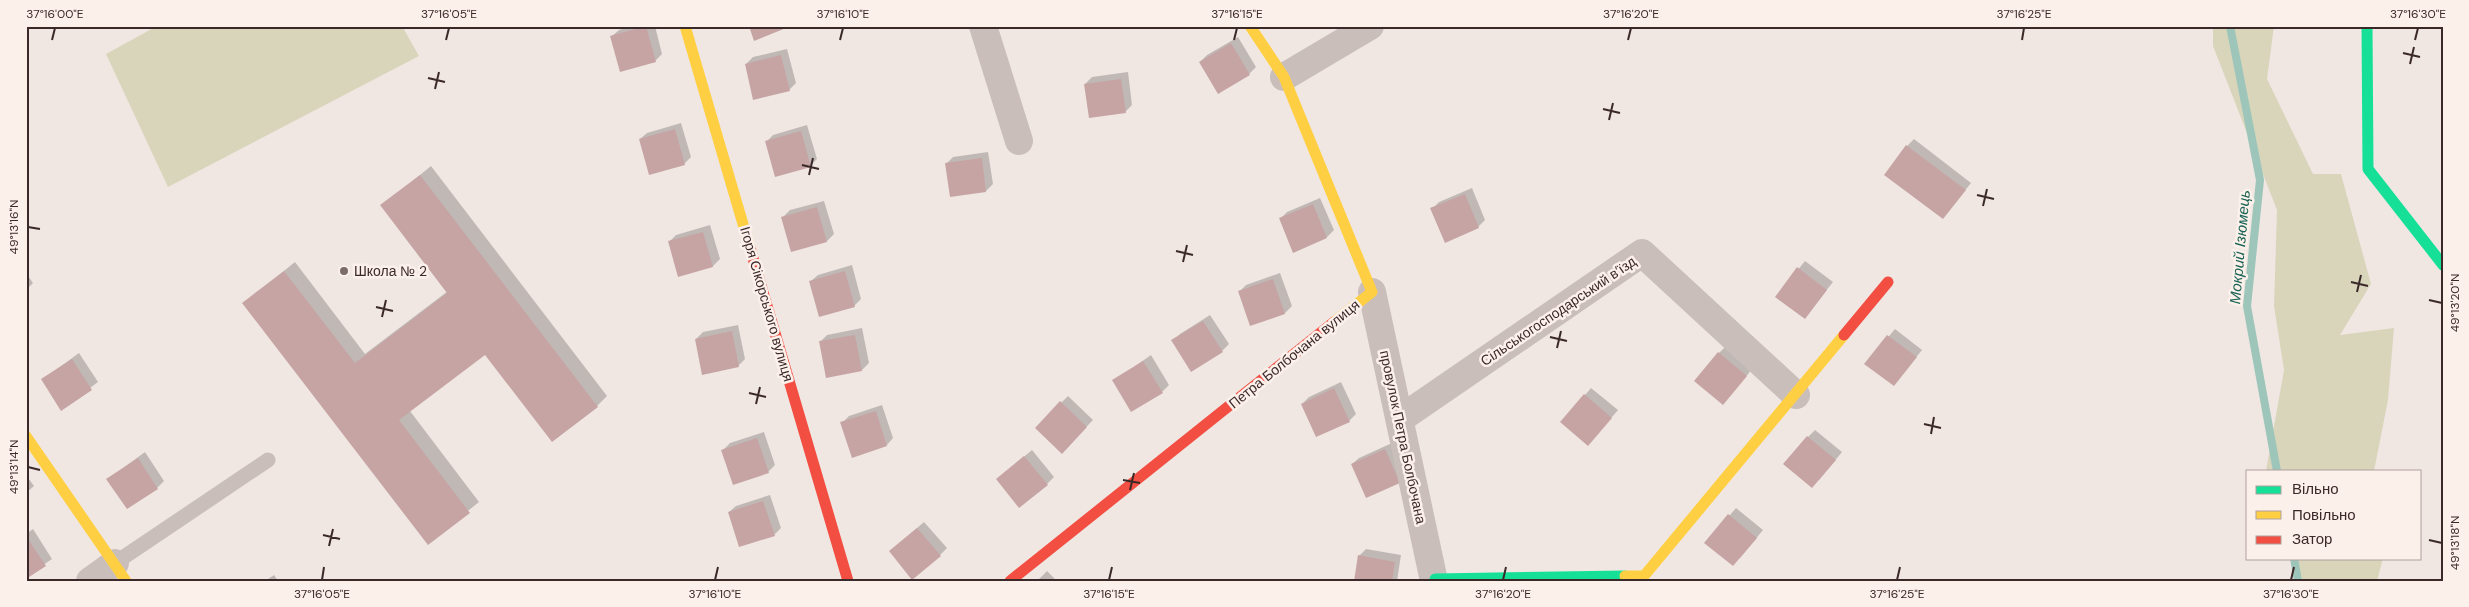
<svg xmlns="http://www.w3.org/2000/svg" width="2469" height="607" font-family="'DM Sans',sans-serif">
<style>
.green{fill:#d8d5bb}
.shadow{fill:#0003}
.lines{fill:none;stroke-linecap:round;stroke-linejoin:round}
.stream{stroke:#9dc5ba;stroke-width:8}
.building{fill:#c6a4a4}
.lane{stroke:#cabebb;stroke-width:15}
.street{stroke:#cabebb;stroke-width:28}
.fast{stroke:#16e098;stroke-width:11}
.slow{stroke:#ffcf43;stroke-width:11}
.jam{stroke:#f24e42;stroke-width:11}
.ticks{fill:none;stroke:#3b2929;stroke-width:2}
.poi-dot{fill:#7a6c6a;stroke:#fcf0eb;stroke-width:2}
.labels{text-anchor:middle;stroke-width:5;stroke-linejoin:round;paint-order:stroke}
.poi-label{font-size:14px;fill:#3b2929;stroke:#fcf0eb;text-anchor:start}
.street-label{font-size:14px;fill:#3b2929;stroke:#fcf0eb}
.water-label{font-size:15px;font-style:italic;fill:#186353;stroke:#fcf0eb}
.neatline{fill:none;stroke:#3b2929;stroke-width:2}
.ticks-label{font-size:12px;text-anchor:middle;fill:#3b2929}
</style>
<rect width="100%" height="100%" fill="#f0e7e3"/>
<!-- green -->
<path class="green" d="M157 26H402L419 56 168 187 106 54Z
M2213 26H2274L2267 79 2313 174H2341L2371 284 2340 335 2394 328 2388 400 2374 471H2266L2284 370 2274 306 2277 210 2213 46Z
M2291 558H2383L2377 581H2298Z"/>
<!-- shadow -->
<path class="shadow" d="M631 26H655L662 54 655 61 612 36 619 30Z
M1238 37 1256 67 1249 74 1200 62 1207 55Z
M787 49 796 83 789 90 746 64 753 57Z
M1128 72 1132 105 1125 112 1085 84 1092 77Z
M681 123 691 157 684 164 640 139 647 133Z
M807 125 817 159 810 166 766 142 773 135Z
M1914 139 1971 183 1943 218 1907 146Z
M988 152 993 184 986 191 946 164 953 157Z
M431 166 607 396 597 406 486 353 410 411 479 502 428 543 244 303 295 262 365 354 448 291 382 206Z
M1472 188 1485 220 1478 227 1432 209 1439 202Z
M1320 198 1334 230 1327 237 1294 251 1280 219 1287 212Z
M824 201 834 234 827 241 783 217 790 210Z
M710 225 720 259 713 266 678 276 669 242 676 235Z
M1805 261 1833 282 1805 317 1777 296Z
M852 265 861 299 854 306 811 281 818 275Z
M26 273 33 283 26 290Z
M1280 273 1292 306 1285 313 1251 324 1239 292 1246 285Z
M1210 315 1229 344 1222 351 1173 341 1180 334Z
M738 325 745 359 738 366 696 339 703 332Z
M862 328 869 363 862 370 827 376 820 342 827 335Z
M1895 329 1922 350 1894 385 1866 364Z
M1726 346 1753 368 1730 396 1719 353Z
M79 353 98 382 62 409 42 380Z
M1151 355 1169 385 1162 392 1132 410 1114 381Z
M1341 382 1356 414 1349 421 1302 404 1309 397Z
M1591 388 1618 410 1595 437 1562 422Z
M1068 396 1093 420 1062 452 1036 428Z
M882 405 893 438 887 445 842 423 849 416Z
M1815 430 1842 452 1819 480 1808 437Z
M764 432 775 465 768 472 723 450 730 443Z
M1392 443 1399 482 1352 464 1359 458Z
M1032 450 1054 477 1047 484 1004 473Z
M145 452 164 481 157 488 108 479Z
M26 475 34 486 26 493Z
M770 495 781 528 774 535 729 512 736 506Z
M1736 508 1763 530 1740 558 1706 543Z
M924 522 947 548 940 555 897 545Z
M33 529 52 559 26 577V534Z
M1366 549 1401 555 1397 581H1355L1359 556Z
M1047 571 1057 581H1037Z
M274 575 278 581H265Z"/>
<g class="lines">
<!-- stream -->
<path class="stream" d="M2230 26 2260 180 2247 306 2277 471
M2294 558 2298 581"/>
</g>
<!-- building -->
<path class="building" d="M646 26 656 62 620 72 610 36Z
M749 26H791L754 41Z
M1231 43 1250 75 1218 94 1199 62Z
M781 55 790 91 753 100 745 64Z
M1121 79 1126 113 1089 118 1084 84Z
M675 129 685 165 649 175 639 139Z
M801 131 811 167 775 177 765 141Z
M1906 145 1966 190 1943 219 1884 175Z
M982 158 986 192 950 197 945 163Z
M420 175 598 407 552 442 485 355 399 420 470 513 428 545 242 303 284 271 355 363 447 293 380 205Z
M1465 194 1479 228 1445 243 1430 208Z
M1313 204 1327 238 1293 253 1279 218Z
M817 207 827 242 791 252 781 217Z
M703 232 713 267 678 277 668 241Z
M1797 267 1827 290 1805 319 1775 297Z
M845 271 855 307 819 317 809 281Z
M1273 279 1285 314 1250 326 1238 291Z
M1203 321 1223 352 1191 372 1171 340Z
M732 331 739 367 702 375 695 339Z
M855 335 862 371 826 378 819 341Z
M1887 335 1917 357 1894 386 1864 364Z
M1718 352 1747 376 1723 405 1694 381Z
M72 359 92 390 61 411 41 379Z
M1143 361 1163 393 1131 412 1112 380Z
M1334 388 1350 422 1316 437 1301 404Z
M1584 394 1612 418 1588 446 1560 422Z
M1060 401 1087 427 1062 454 1035 428Z
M876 411 887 446 852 458 840 422Z
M1807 436 1836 460 1812 488 1783 464Z
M757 438 769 473 733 485 721 450Z
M1385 449 1400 483 1366 498 1351 464Z
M1024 456 1048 485 1019 508 996 479Z
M138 458 158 489 127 509 106 479Z
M763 501 775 536 739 547 728 512Z
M1728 514 1757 538 1733 566 1704 543Z
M917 528 941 556 912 580 889 551Z
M26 536 46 566 26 579Z
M1358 555 1395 562 1392 581H1354Z"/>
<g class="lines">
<!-- lane -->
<path class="lane" d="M115 563 268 460"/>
<!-- street -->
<path class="street" d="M983 26 1019 141
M1284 77 1370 26
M1372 292 1434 581
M1400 419 1642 253 1796 395
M90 581 115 563"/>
<!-- fast -->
<path class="fast" d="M2367 26 2368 169 2443 265
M1435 579 1625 576"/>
<!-- slow -->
<path class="slow" d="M685 26 750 248
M1250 26 1284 77 1372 292 1334 322
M26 436 126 581
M1625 576H1644L1844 335"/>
<!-- jam -->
<path class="jam" d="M750 248 848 581
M1844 335 1888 282
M1010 581 1334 322"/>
</g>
<!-- ticks -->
<path class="ticks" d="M52 40 55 28M446 40 449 28M840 40 843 28M1234 40 1237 28M1628 40 1631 28M2022 40 2024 28M2415 40 2418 28M2403 53 2420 57M2410 64 2414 47M428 78 445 82M435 89 439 72M1603 109 1620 113M1609 120 1613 103M802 165 819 169M809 175 813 158M1977 195 1994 199M1983 206 1987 189M28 227 40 229M1176 251 1193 255M1183 262 1187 245M2351 282 2368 286M2357 292 2361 275M2429 300 2442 303M376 307 393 311M382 317 386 300M1550 337 1567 341M1557 348 1561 331M749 393 766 397M756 404 760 387M1924 424 1941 428M1931 434 1934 417M28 467 40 470M1123 480 1140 483M1130 490 1134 473M323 535 340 539M2429 540 2442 543M329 546 333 529M322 580 324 567M715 580 718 567M1109 580 1112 567M1503 580 1506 567M1897 580 1900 567M2291 580 2294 567"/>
<!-- markers -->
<circle class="poi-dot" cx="344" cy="271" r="5"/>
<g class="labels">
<!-- poi labels -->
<g class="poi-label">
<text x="354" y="276">Школа № 2</text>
</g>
<!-- street labels -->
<g class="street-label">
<text transform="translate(767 304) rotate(74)" y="5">Ігоря Сікорського вулиця</text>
<text transform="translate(1558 311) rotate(-34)" y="5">Сільськогосподарський в’їзд</text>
<text transform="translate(1294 354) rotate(-39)" y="5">Петра Болбочана вулиця</text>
<text transform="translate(1403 437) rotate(78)" y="5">провулок Петра Болбочана</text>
</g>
<!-- water labels -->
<g class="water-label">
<text transform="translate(2240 247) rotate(-85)" y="5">Мокрий Ізюмець</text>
</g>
</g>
<!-- border -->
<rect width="2469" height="607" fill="none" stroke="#fcf0eb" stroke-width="55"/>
<!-- legend -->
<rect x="2246" y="470" width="175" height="90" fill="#fcf0eb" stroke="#afa09d"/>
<rect x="2256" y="486" width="25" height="8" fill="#16e098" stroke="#afa09d"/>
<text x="2292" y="494" font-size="15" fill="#3b2929">Вільно</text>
<rect x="2256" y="511" width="25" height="8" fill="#ffcf43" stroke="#afa09d"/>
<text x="2292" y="520" font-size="15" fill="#3b2929">Повільно</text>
<rect x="2256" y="536" width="25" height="8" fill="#f24e42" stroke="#afa09d"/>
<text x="2292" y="544" font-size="15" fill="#3b2929">Затор</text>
<rect x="28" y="28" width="2414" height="552" class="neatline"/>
<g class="ticks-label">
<text x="55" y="18">37°16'00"E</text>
<text x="449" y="18">37°16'05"E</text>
<text x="843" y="18">37°16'10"E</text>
<text x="1237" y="18">37°16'15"E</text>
<text x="1631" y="18">37°16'20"E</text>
<text x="2024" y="18">37°16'25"E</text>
<text x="2418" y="18">37°16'30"E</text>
<text transform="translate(14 227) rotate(-90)" y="4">49°13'16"N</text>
<text transform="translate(2455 303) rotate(-90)" y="4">49°13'20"N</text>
<text transform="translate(14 467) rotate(-90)" y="4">49°13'14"N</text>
<text transform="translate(2455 543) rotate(-90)" y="4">49°13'18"N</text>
<text x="322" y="598">37°16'05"E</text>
<text x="715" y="598">37°16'10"E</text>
<text x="1109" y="598">37°16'15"E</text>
<text x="1503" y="598">37°16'20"E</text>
<text x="1897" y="598">37°16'25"E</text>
<text x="2291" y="598">37°16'30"E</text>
</g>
</svg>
